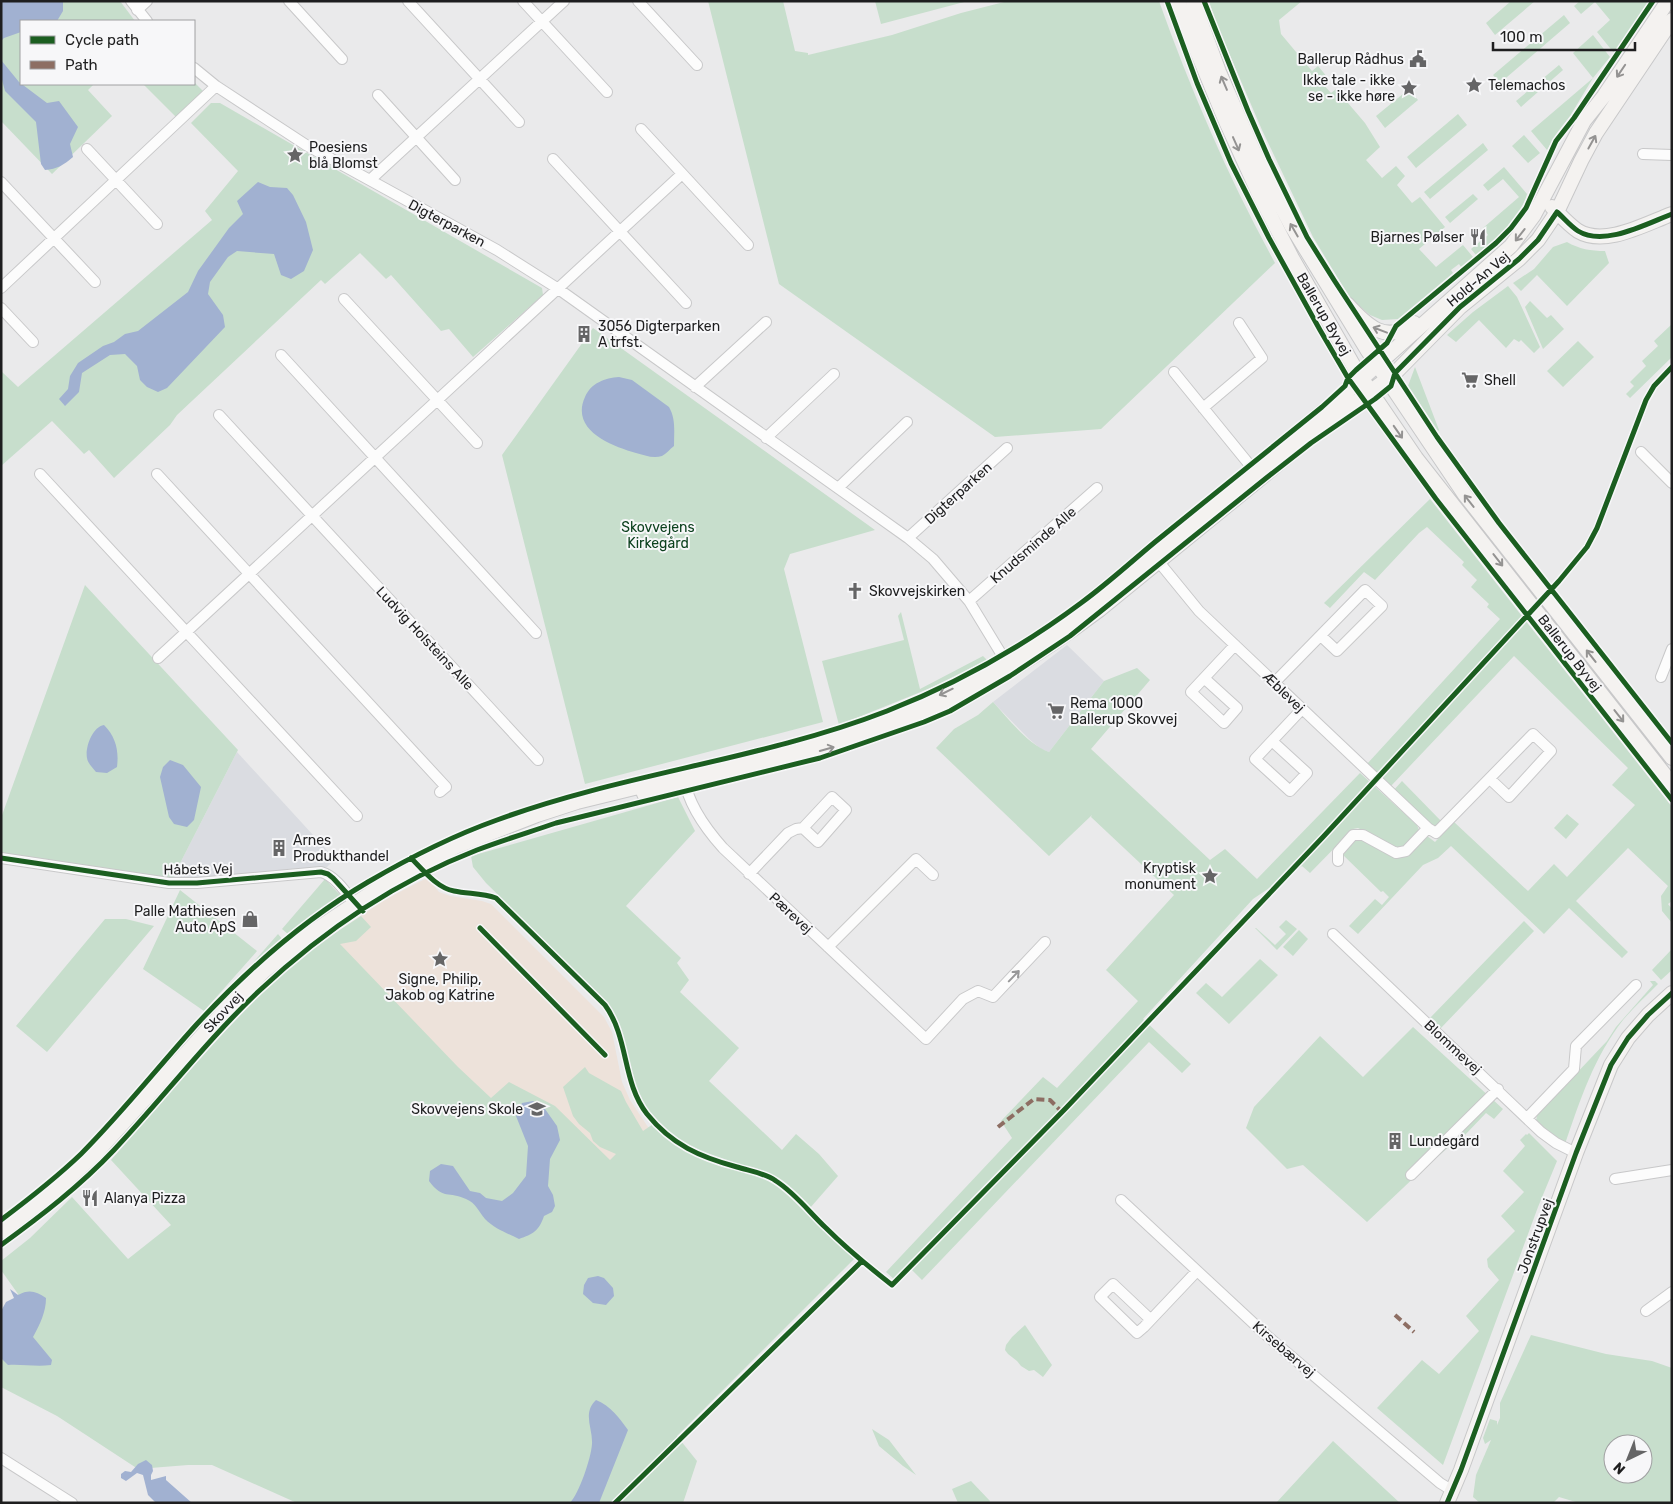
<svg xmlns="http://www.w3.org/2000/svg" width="1673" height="1504" font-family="Rubik,sans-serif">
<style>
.built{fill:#dadce1}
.education{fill:#ede2da}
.green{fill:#c7decc;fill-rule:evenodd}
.water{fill:#a1b1d1}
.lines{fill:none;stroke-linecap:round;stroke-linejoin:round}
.street-casing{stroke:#c8c8c9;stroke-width:12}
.secondary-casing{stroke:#c8c8c9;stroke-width:16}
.street{stroke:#fcfcfc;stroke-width:10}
.secondary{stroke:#f4f2f0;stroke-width:14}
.quiet{stroke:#8d6e63;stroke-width:4;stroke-dasharray:8 4;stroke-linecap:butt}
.cycleway-casing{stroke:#f7f7f9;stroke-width:8}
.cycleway{stroke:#1b5e20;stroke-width:5}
.oneway{stroke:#949392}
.oneway2{stroke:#989899}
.labels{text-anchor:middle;stroke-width:4;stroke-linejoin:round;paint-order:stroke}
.poi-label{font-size:14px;fill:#1e1e1f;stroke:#f7f7f9;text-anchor:start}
.street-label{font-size:14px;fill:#1e1e1f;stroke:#f7f7f9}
.park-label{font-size:14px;fill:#0c411e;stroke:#f7f7f9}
</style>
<rect width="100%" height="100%" fill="#eaeaeb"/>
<!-- built -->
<path class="built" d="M1067 645 1104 681 1049 752 1041 749 1029 739 993 702Z
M237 752 335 859 327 867 171 881Z"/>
<!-- education -->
<path class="education" d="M427 878 439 892 450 896 482 901 491 904 604 1017 612 1032 622 1082 630 1100 650 1130 764 1342 294 966 321 943 384 900Z"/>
<!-- green -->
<path class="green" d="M1 1H120L135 21H21V84H94L88 90 112 116 52 174 1 121Z
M708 1H783L795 51 808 53V55L892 35 961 13 1008 1H1159C1191 91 1229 179 1275 263L1101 429 995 437 779 284Z
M875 1H968L881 24Z
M1209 1H1302L1279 20 1281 34 1312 71 1318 66 1328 78 1322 83 1331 93 1336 89 1365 123 1380 147 1366 160 1382 178 1396 166 1405 176 1397 185 1412 203 1420 197 1445 227 1419 249 1436 267 1463 245 1473 257 1461 267 1459 264 1451 270 1453 273 1398 319 1382 320 1370 315 1350 298 1313 237 1262 130 1216 23Z
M1511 1H1535L1495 35 1486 23Z
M1580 1H1649L1614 53 1597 32 1610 20 1595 2 1581 14 1574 6Z
M1564 15 1570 23 1500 83 1493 75Z
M1593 35 1610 57 1593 78 1570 116 1557 133 1547 150 1531 131 1593 78 1573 53Z
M1559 65 1563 70 1521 107 1516 101Z
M194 82 203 91 177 118 143 84H194Z
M1409 89 1418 100 1385 128 1376 116Z
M211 103H220L542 288 543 295 473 357 449 329 441 331 391 275 386 279 360 253 325 284 321 280 177 415 170 425 114 478 89 450 84 454 52 421 1 466V371L18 387 212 220 205 211 238 171 191 123Z
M1458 114 1467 125 1416 168 1407 157Z
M1524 135 1540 153 1528 163 1512 146Z
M1483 143 1488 150 1430 199 1424 192Z
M1504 167 1527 194C1520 219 1495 239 1476 255L1471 249 1488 235 1483 228 1519 197 1503 179 1488 191 1483 185Z
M1473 194 1478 199 1450 223 1445 217Z
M1567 242C1579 249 1591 251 1605 251L1609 263 1567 306 1537 275 1521 291 1513 283 1534 269 1553 247Z
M1508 286 1517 297 1540 347 1534 353 1521 340 1519 342 1514 339 1506 348 1479 320 1456 342 1447 335 1473 312Z
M1530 301 1547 318 1551 315 1564 329 1543 349 1525 307Z
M1672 324V357L1630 398 1626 394 1634 386 1630 382 1646 366 1642 361 1658 346 1654 341Z
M593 328 875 530 790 554 784 569 823 722 585 784 502 455Z
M1578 341 1594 357 1563 387 1547 371Z
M1415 367 1439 430 1438 431 1408 386Z
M1430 499 1672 807V901L1668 904 1672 909V923L1662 911 1661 896 1668 886 1628 848 1576 901 1628 952 1622 958 1569 908 1544 934 1451 846 1438 858 1423 865 1358 934 1349 926 1375 899 1382 905 1389 897 1383 891 1381 892 1342 854 1358 837 1393 856C1408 862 1418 846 1427 836L1435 842 1454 822 1528 891 1554 864 1567 877 1635 805 1612 785 1628 768 1514 656 1391 786 1367 764 1500 619 1487 607 1489 604 1471 587 1477 580 1462 565 1464 562 1427 527 1419 533 1375 580 1364 572 1330 608 1324 603Z
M85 585 238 750 171 881 1 854V818Z
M901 612 920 689 983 656 987 660 933 687 839 725 822 661 904 640 898 616Z
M1137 668 1150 680 1091 749 1210 860 1225 849 1257 879 1360 773 1417 825 1419 830 1404 848H1398L1358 828 1353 829 1310 873 1302 866 1253 899 1143 1019 1191 1064 1182 1073 1149 1042 922 1280 909 1267 896 1281 886 1272 1012 1138 1001 1121 1043 1077 1057 1088 1138 1001 1106 970 1174 895 1091 817 1092 815 1049 856 936 748 954 729 978 715 993 702C1008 718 1028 745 1049 752L1104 681Z
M1402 781 1442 822 1437 826 1433 827 1393 791Z
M678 797 695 831 626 906 681 958 677 963 689 980 680 992 739 1048 709 1081 782 1150 796 1134 819 1154 838 1176 810 1208 856 1257 677 1436 697 1461 683 1503H297L212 1465H188L138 1469 57 1416 1 1387V1342L18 1294 1 1270V1261L30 1238 72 1197 128 1259 171 1225 111 1160C167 1097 222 1030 284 972 307 951 335 933 361 916L371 927 356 941 340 944 458 1067 491 1098 509 1082 555 1106 610 1160 616 1154 600 1147 593 1141 590 1133 579 1124 573 1116 563 1087 585 1067 589 1073 621 1091 626 1102 643 1131 656 1122 637 1093 619 1023 606 1001 486 883 473 867 471 856Z
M1567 814 1579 824 1566 839 1554 828Z
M325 879 342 897 289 935 282 929Z
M180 890 257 951 204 1011 143 969Z
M105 919H126L154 926 47 1052 16 1026Z
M1286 920 1297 929 1277 950 1255 928H1256L1275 945 1286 934 1279 927Z
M1524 921 1534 931 1440 1029 1429 1019Z
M1299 930 1308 939 1293 956 1283 947Z
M278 934 283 940 237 981Z
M1672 949V970L1661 980 1652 970Z
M1260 959 1278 975 1229 1024 1196 993 1206 983 1222 997Z
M1650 981H1655L1658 984C1646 996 1634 1007 1623 1020 1594 1057 1580 1100 1565 1144L1536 1122 1537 1115 1607 1041 1616 1027 1653 985Z
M1413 1027 1503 1109 1494 1119 1486 1113 1464 1136 1458 1139 1421 1171 1367 1222 1303 1165 1287 1169 1246 1128 1254 1107 1320 1036 1363 1077Z
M1529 1133 1557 1161 1538 1207 1443 1465 1377 1408 1422 1360 1439 1374 1479 1331 1466 1316 1499 1280 1488 1267 1487 1259 1515 1231 1501 1216 1524 1192 1503 1171 1525 1146 1520 1140 1526 1134 1527 1135Z
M1025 1325 1052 1365 1043 1377 1034 1370 1029 1371 1021 1366 1017 1361 1008 1354 1005 1350 1006 1345 1012 1337Z
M1531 1335 1606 1354 1652 1361 1672 1368V1503H1579L1559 1497 1553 1503H1480L1473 1497 1476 1475 1491 1440 1485 1444 1483 1438 1490 1419 1497 1421V1425L1500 1418V1403ZM1613 1444H1643V1474H1613Z
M872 1429 889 1440 916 1475 903 1466 879 1446Z
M1333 1441 1400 1503H1276Z
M971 1481 990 1501 989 1503H958L952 1489Z"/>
<!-- water -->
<path class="water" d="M1 1H63V11L57 21H21V32L4 38 1 41Z
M1 60 19 82 47 103 59 101 78 127 70 144 73 157C64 165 57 169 45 170L41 164 36 122 5 91 1 76Z
M258 182 270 187 287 188 293 195 306 222 313 250 304 271 291 279 281 275 274 254 237 251 228 257 210 282 208 294 223 315 225 327 167 388 158 392 147 387 140 380 137 366 125 354 110 355 82 373 79 392 65 406 59 399 68 389 70 376 78 363 103 346 114 342 125 334 138 331 188 292 198 271 229 228 243 214 237 201Z
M619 377 632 380 669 407C676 419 674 432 674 446 670 449 666 454 662 456 653 459 644 455 636 453 611 446 570 430 585 397 591 383 605 378 619 377Z
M104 725C116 737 119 751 117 767L107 773 96 772C93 768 88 764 87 758 85 748 92 727 104 725Z
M170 760 183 765 201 787 194 820 187 827 174 824 169 817 160 777 163 767Z
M533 1101 545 1109 557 1126 560 1140 550 1159 548 1186 553 1195 555 1206 552 1212 544 1216C539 1231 533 1234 519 1239 507 1233 495 1229 485 1219 479 1212 476 1203 466 1199 449 1191 443 1200 429 1181L430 1171 441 1164 453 1166 470 1191 480 1193 486 1198 502 1201 513 1193 526 1176 528 1146 516 1116 522 1103Z
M598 1276 604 1278 613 1288 614 1296 606 1305 593 1303 583 1294 584 1285 588 1278Z
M10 1289 18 1295C29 1289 36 1291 46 1298 46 1312 40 1324 33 1337L52 1360 51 1365C36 1367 22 1364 8 1365L1 1358V1311L6 1302 14 1298Z
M596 1400C611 1406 619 1418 628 1430L599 1503H570C579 1493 591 1459 592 1444 593 1429 582 1413 596 1400Z
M146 1460 152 1465 153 1471 151 1475V1480L166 1476V1480L192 1503H156L148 1495 143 1475 137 1473 126 1481 121 1478V1474L125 1471 131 1472 138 1464Z"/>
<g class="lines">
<!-- street casing -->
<g class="street-casing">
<path id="street" d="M131 1 147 21
M289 1 342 59
M408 1 519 122
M523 1 607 92
M638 1 697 65
M137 10 147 1
M194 68 216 86 306 145 497 250 557 288 908 538 933 559 969 601 1008 665
M378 95 455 180
M641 129 748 245
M87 149 157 224
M1643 154 1672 155
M553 159 686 303
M370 180 564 1
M1 182 95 282
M1 288 216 86
M344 299 477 443
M1 308 33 342
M281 355 536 633
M1174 372 1257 474
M695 387 766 322
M1203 408 1262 358 1239 323
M219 415 538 760
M766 438 834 374
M1641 452 1672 483
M40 474 357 816
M157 474 446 787 440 792
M838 488 907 422
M908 538 1007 448
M1154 556 1199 611 1428 828 1436 833 1533 734 1551 751 1509 797 1490 779
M969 601 1097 488
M158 658 682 174
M1661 677 1672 649
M1204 678 1237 708 1224 723 1191 692 1235 645
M1275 682 1365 590 1382 606 1337 651 1321 636
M1272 741 1307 773 1290 791 1255 759 1302 709
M684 778C688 804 706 829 723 848L926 1039 963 999 978 991 993 997 1045 942
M1 858 169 883H197L321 872C335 876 345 891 354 903
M1338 861V852L1353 835H1363L1396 853 1406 851 1428 828
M749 874 788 833 796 829 803 828 832 797 846 810 818 842 803 828
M1333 934 1541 1132 1556 1143 1576 1153
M828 947 916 859 933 875
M1527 1118 1574 1069 1576 1046 1636 985
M1411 1175 1498 1089
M1615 1179 1672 1170
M1121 1200 1265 1334 1440 1483 1453 1491
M1646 1311 1672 1292
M1150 1319 1113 1284 1100 1297 1137 1333 1144 1327 1197 1271
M1 1458 72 1503"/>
</g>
<!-- secondary casing -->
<g class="secondary-casing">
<path id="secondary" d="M1178 1 1194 44 1224 117 1259 194 1292 258 1356 370 1416 458 1672 784
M1193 1 1219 72 1254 152 1272 189 1291 225 1368 351 1465 495 1672 758
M1552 207C1560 215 1569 225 1578 231 1605 247 1645 224 1672 214
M1347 304C1367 326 1386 345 1414 323
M644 794C741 772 840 751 931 711 991 686 1047 649 1099 610L1327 424 1395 373 1460 307 1519 259 1538 240 1557 212 1581 161 1596 133 1672 20
M1 1232 55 1191 96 1153 227 1008 264 971 308 935 380 887 455 847 537 815 577 802 769 755 837 734 927 702 1004 660 1072 616 1152 554 1349 390 1511 246 1534 215 1584 121 1604 96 1668 1
M1447 1503 1461 1470 1576 1153 1611 1065 1628 1038 1648 1015 1672 993"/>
</g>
<!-- street -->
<use href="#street" class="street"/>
<!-- secondary -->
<use href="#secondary" class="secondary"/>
<!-- quiet -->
<path class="quiet" d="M998 1127 1034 1099 1050 1100 1062 1112
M1395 1315 1414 1332"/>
<!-- cycleway casing -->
<g class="cycleway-casing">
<path id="cycleway" d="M1167 1 1197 83 1231 163 1269 238 1320 330 1348 378 1436 499 1672 800
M1204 1 1248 111 1269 159 1307 237 1334 280 1437 437 1499 523 1672 743
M1 858 169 883H197L321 872 328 874 333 878 363 911
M411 858C423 870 437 888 454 891 468 894 482 893 496 898L605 1005C629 1038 622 1082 647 1114 672 1145 700 1157 737 1167 750 1171 765 1173 776 1181 795 1193 810 1213 826 1228 847 1249 869 1267 892 1285L1066 1108 1323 837 1559 581 1587 547 1597 528 1646 400 1654 386 1672 367
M480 928 605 1055
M1 1220C29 1199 56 1178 81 1154 122 1113 158 1067 197 1024 247 970 305 919 368 882 409 858 452 836 497 820 624 773 761 760 887 711 956 684 1022 647 1081 603 1107 584 1131 562 1155 542 1210 497 1266 452 1322 407L1345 386 1348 378 1356 370 1387 343 1396 326 1496 243 1511 228 1526 208 1556 141 1574 118 1653 1
M1 1245C41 1216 80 1186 114 1150 163 1098 207 1040 259 991 322 932 397 881 477 850 503 840 530 832 556 823L820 758 924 722 950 711 1010 676 1070 636 1265 479 1311 443 1375 399 1391 386 1395 373 1460 307 1519 259 1538 240 1557 212C1564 218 1570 226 1578 231 1604 247 1646 224 1672 214
M615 1503 861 1262
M1447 1503 1461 1470 1576 1153 1611 1065 1628 1038 1648 1015 1672 993"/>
</g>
<!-- cycleway -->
<use href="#cycleway" class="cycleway"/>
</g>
<!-- one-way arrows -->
<defs><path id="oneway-shaft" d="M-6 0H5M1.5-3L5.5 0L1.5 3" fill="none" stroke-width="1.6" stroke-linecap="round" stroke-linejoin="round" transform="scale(1.25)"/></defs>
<g class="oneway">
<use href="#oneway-shaft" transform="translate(1621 71) rotate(124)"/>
<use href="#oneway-shaft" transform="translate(1224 83) rotate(-113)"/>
<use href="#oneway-shaft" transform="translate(1592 142) rotate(-61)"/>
<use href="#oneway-shaft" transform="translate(1236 144) rotate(66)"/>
<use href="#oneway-shaft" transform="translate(1294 230) rotate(-120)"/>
<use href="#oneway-shaft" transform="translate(1520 235) rotate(128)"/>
<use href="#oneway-shaft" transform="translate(1380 330) rotate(-159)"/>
<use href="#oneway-shaft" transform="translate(1398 432) rotate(55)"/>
<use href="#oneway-shaft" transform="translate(1469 501) rotate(-128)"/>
<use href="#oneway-shaft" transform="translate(1498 560) rotate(52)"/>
<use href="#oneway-shaft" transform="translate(1591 656) rotate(-128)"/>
<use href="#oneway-shaft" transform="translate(946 692) rotate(154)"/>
<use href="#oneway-shaft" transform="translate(1619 716) rotate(52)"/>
<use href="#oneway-shaft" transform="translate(827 749) rotate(-16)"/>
</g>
<use class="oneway2" href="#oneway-shaft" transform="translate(1014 976) rotate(-46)"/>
<!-- icons -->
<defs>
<g id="civic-bare" transform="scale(1.35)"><path d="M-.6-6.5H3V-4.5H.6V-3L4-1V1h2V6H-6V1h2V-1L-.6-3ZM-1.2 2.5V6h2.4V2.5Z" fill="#656566" stroke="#f7f7f9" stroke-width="2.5" paint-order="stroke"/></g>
<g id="sight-bare" transform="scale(1.35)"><path d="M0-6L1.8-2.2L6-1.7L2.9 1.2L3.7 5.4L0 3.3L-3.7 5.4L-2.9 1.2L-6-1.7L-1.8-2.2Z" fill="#656566" stroke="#f7f7f9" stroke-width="2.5" paint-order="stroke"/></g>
<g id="restaurant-bare" transform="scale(1.35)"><path d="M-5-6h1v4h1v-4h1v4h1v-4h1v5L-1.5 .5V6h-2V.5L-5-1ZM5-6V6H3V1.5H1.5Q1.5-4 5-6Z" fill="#656566" stroke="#f7f7f9" stroke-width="2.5" paint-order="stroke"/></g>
<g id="building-bare" transform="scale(1.35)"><path d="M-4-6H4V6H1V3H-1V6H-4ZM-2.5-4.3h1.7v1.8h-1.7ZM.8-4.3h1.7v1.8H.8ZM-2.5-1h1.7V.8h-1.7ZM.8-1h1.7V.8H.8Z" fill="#656566" stroke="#f7f7f9" stroke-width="2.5" paint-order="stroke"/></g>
<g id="supermarket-bare" transform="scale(1.35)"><path d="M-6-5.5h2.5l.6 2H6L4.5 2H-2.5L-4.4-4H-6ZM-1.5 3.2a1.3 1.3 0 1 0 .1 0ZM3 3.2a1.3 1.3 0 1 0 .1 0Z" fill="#656566" stroke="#f7f7f9" stroke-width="2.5" paint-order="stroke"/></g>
<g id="church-bare" transform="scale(1.35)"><path d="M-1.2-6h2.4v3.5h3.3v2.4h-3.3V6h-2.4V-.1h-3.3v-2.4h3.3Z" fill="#656566" stroke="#f7f7f9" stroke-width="2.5" paint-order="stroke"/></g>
<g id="shop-bare" transform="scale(1.35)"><path d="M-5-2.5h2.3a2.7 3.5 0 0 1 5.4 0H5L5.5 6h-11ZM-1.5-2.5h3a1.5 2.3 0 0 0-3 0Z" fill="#656566" stroke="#f7f7f9" stroke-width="2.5" paint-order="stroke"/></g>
<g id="school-bare" transform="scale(1.35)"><path d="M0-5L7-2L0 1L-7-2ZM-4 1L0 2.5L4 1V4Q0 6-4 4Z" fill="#656566" stroke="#f7f7f9" stroke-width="2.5" paint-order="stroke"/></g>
</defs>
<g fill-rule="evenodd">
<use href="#civic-bare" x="1418" y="59"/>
<use href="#sight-bare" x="1474" y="85"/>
<use href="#sight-bare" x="1409" y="88"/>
<use href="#sight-bare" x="295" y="155"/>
<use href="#restaurant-bare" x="1478" y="237"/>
<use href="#building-bare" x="584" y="334"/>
<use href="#supermarket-bare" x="1470" y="380"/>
<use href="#church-bare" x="855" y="591"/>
<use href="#supermarket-bare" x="1056" y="711"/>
<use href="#building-bare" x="279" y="848"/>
<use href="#sight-bare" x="1210" y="876"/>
<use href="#shop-bare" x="250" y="919"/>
<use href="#sight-bare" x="440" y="959"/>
<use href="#school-bare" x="537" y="1109"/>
<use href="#building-bare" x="1395" y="1141"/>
<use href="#restaurant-bare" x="90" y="1198"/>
</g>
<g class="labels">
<!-- poi labels -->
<g class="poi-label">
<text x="1404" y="64" text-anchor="end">Ballerup Rådhus</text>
<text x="1395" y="85" text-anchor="end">Ikke tale - ikke<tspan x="1395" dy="16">se - ikke høre</tspan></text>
<text x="1488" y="90">Telemachos</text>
<text x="309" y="152">Poesiens<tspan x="309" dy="16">blå Blomst</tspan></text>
<text x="1464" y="242" text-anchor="end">Bjarnes Pølser</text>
<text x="598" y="331">3056 Digterparken<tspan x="598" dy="16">A trfst.</tspan></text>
<text x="1484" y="385">Shell</text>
<text x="869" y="596">Skovvejskirken</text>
<text x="1070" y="708">Rema 1000<tspan x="1070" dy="16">Ballerup Skovvej</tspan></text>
<text x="293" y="845">Arnes<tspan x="293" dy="16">Produkthandel</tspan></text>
<text x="1196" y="873" text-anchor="end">Kryptisk<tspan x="1196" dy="16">monument</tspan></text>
<text x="236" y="916" text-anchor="end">Palle Mathiesen<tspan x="236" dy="16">Auto ApS</tspan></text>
<text x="440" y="984" text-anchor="middle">Signe, Philip,<tspan x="440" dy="16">Jakob og Katrine</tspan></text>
<text x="523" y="1114" text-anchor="end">Skovvejens Skole</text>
<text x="1409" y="1146">Lundegård</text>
<text x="104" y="1203">Alanya Pizza</text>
</g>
<!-- street labels -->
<g class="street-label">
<text transform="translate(447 223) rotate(28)" y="5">Digterparken</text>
<text transform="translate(1478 279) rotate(-40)" y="5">Hold-An Vej</text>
<text transform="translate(1324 314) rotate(60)" y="5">Ballerup Byvej</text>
<text transform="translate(958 493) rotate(-42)" y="5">Digterparken</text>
<text transform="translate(1033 545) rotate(-41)" y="5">Knudsminde Alle</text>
<text transform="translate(425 638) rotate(47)" y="5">Ludvig Holsteins Alle</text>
<text transform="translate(1570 653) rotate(52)" y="5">Ballerup Byvej</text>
<text transform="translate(1284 692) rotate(44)" y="5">Æblevej</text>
<text transform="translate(198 869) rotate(-1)" y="5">Håbets Vej</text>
<text transform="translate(791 913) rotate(43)" y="5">Pærevej</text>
<text transform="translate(223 1012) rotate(-47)" y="5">Skovvej</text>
<text transform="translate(1453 1047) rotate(43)" y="5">Blommevej</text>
<text transform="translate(1535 1236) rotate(-70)" y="5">Jonstrupvej</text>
<text transform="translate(1284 1349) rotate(41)" y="5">Kirsebærvej</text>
</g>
<!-- park labels -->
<g class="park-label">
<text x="658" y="532">Skovvejens<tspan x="658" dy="16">Kirkegård</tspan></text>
</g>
</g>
<!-- border -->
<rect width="1673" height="1504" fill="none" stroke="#1e1e1f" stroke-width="5"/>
<!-- legend -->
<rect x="20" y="20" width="175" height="65" fill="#f7f7f9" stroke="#a0a0a2"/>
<rect x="30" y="36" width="25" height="8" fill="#1b5e20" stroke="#a0a0a2"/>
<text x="65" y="45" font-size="15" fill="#1e1e1f">Cycle path</text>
<rect x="30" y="61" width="25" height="8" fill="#8d6e63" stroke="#a0a0a2"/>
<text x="65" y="70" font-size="15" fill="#1e1e1f">Path</text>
<!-- north arrow -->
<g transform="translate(1628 1459) rotate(223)"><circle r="24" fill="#f7f7f9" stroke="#a0a0a2"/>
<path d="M0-4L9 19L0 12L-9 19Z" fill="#656566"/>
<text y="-8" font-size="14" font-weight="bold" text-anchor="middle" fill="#1e1e1f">N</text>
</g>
<!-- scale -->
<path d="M1493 42v8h142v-8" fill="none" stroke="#1e1e1f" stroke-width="2.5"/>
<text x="1500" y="42" font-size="15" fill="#1e1e1f" stroke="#f7f7f9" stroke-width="4" paint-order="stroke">100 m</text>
</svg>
